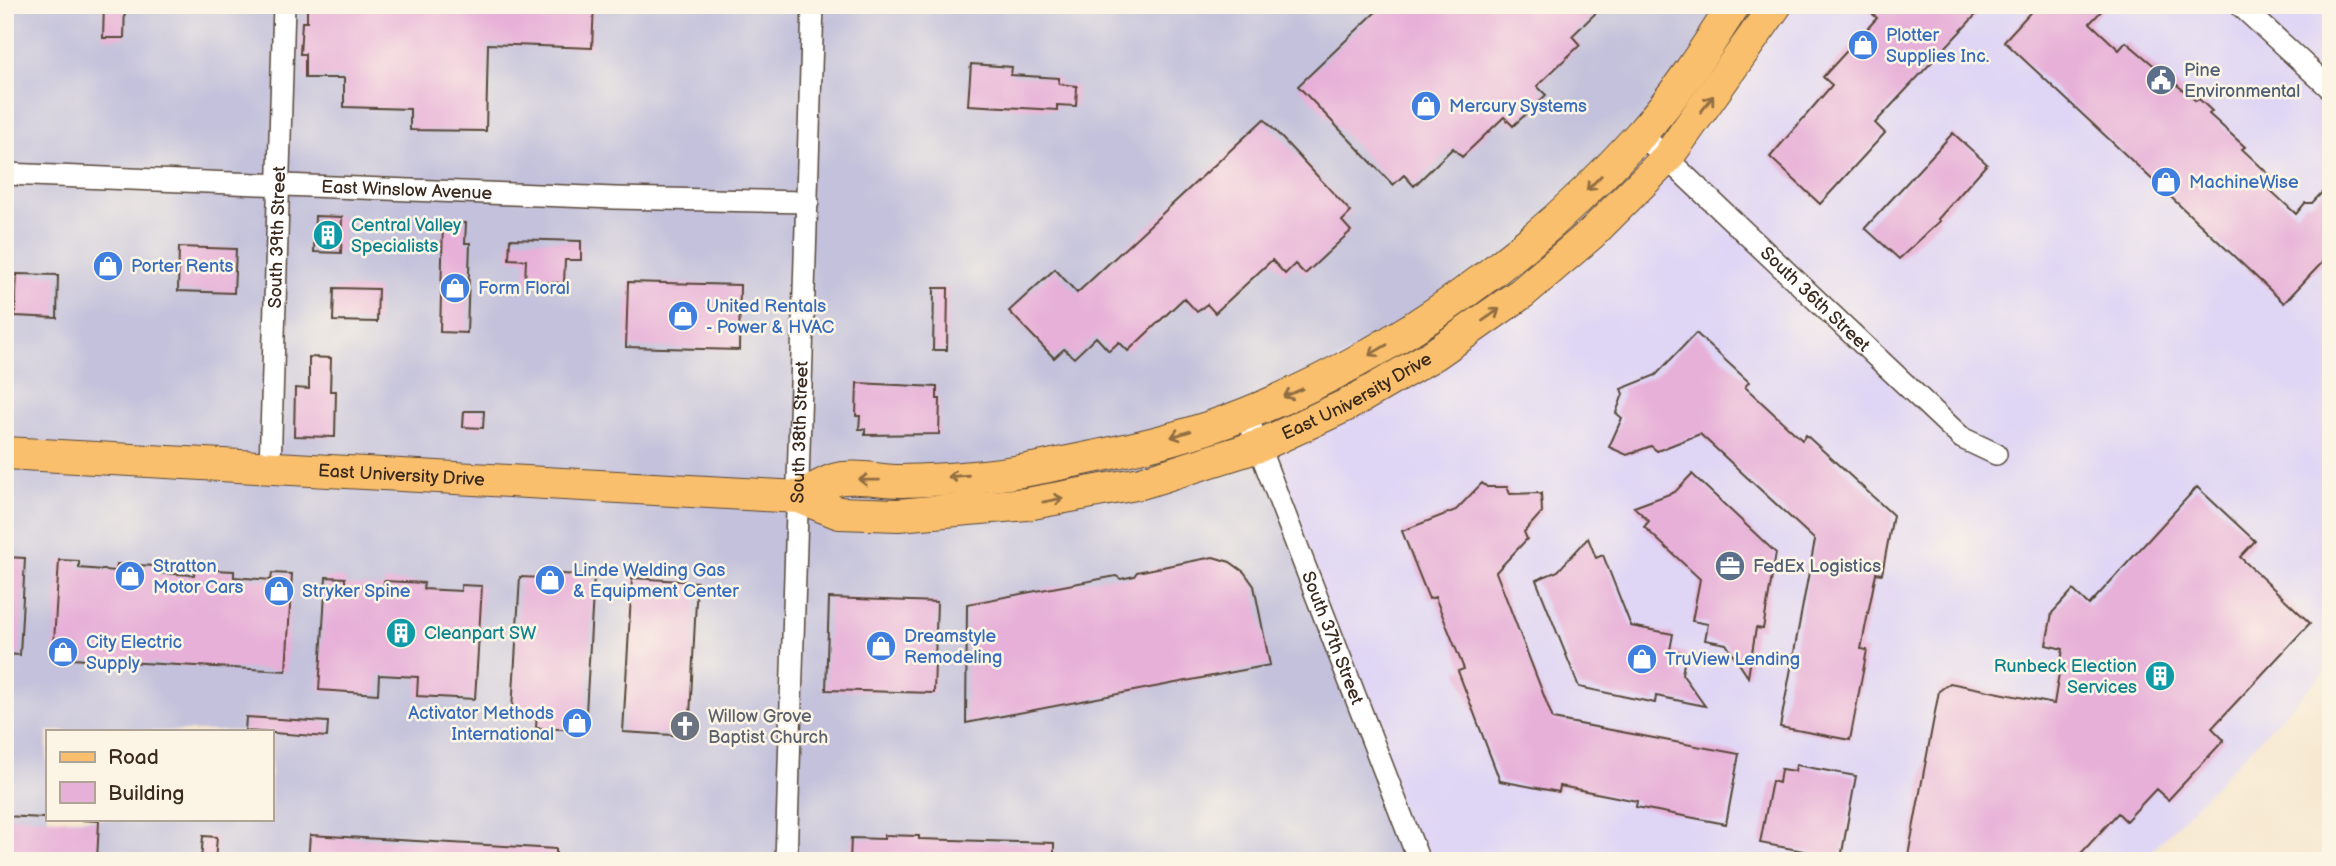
<svg xmlns="http://www.w3.org/2000/svg" width="2336" height="866" font-family="'Balsamiq Sans',sans-serif">
<style>
.built{fill:#dfd5f5}
.industrial{fill:#c3c1db;fill-rule:evenodd}
.building{fill:#e7b0d8}
.lines{fill:none;stroke-linecap:round;stroke-linejoin:round}
.minor-casing{stroke:#574638;stroke-width:24}
.primary-casing{stroke:#574638;stroke-width:34}
.minor{stroke:#fff;stroke-width:21}
.primary{stroke:#f9bf6d;stroke-width:32}
.oneway{stroke:#906d42}
.labels{text-anchor:middle;stroke-width:5;stroke-linejoin:round;paint-order:stroke}
.shop-label{font-size:18px;fill:#366cbe;stroke:#fcf5e5;text-anchor:start}
.service-label{font-size:18px;fill:#4e5e75;stroke:#fcf5e5;text-anchor:start}
.street-label{font-size:18px;fill:#3b2a1e;stroke:#fcf5e5}
.culture-label{font-size:18px;fill:#0d838f;stroke:#fcf5e5;text-anchor:start}
.worship-label{font-size:18px;fill:#5b616d;stroke:#fcf5e5;text-anchor:start}
</style>
<rect width="100%" height="100%" fill="#fcf5e5"/>
<filter id="ink" filterUnits="userSpaceOnUse"><feTurbulence type="fractalNoise" baseFrequency=".0143" numOctaves="2"/><feDisplacementMap in="SourceGraphic" scale="14" xChannelSelector="R" yChannelSelector="G"/><feConvolveMatrix kernelMatrix="1 2 1 2 8 2 1 2 1" color-interpolation-filters="sRGB"/></filter>
<filter id="wash" filterUnits="userSpaceOnUse"><feTurbulence type="fractalNoise" baseFrequency=".00686" numOctaves="4" result="noise"/><feDisplacementMap in="SourceGraphic" scale="28" xChannelSelector="R" yChannelSelector="G"/><feGaussianBlur stdDeviation="1.57" result="paint"/><feColorMatrix in="noise" values="0 0 0 0 0 0 0 0 0 0 0 0 0 0 0 0 0 1.4 0 .05"/><feComposite in="paint" operator="in"/></filter>
<g filter="url(#wash)">
<rect width="100%" height="100%" fill="#f6e6cd"/>
<!-- built -->
<path class="built" d="M1734 5H2331V665L2142 861H1419L1246 414Z"/>
<!-- industrial -->
<path class="industrial" d="M5 5H1734L1703 53 1507 260 1246 414 1419 861H5ZM47 731H271V819H47Z"/>
<g id="blocks">
<!-- building -->
<path class="building" d="M104 5H125L124 38H103Z
M307 5H594L592 48 488 44 486 131 410 130V109L344 107V78H305V54H300L302 22H307Z
M1383 5H1604L1572 36 1580 45 1537 86 1546 95 1513 126 1504 117 1462 157 1453 148 1414 186 1404 175 1393 185 1298 86Z
M1863 5H1985L1875 123 1885 133 1820 204 1770 157 1832 85 1823 77 1877 18Z
M2037 5H2107L2090 23 2119 50 2126 42 2196 101 2199 99 2212 111 2209 114 2245 147 2242 149 2275 180 2268 188 2296 214 2305 203H2312L2331 183V253L2284 303 2004 41Z
M971 64 1012 67 1011 75 1059 78V84L1077 86 1076 106 1057 105V110L968 105Z
M1264 119 1351 212 1342 221 1351 231 1305 274 1295 264 1285 274 1272 260 1215 313 1207 304 1197 312 1184 298 1128 351 1119 342 1109 351 1096 337 1074 358 1064 349 1054 358 1009 311 1055 269 1077 293Z
M1953 133 1987 164 1938 219 1940 221 1899 259 1865 228Z
M315 216 342 217 341 253 314 252Z
M443 223H466L465 243H470L467 333 440 332Z
M510 239 581 241V260H565L564 283 525 282 526 260 509 259Z
M179 247 236 249 234 293 178 291Z
M17 274 58 275 57 318 15 316Z
M628 282 740 285 739 350 626 347Z
M334 288 378 289 377 322 333 321Z
M934 288H948L947 350H933Z
M1696 333 1749 382 1745 387 1802 440 1806 435 1893 515 1882 574 1876 573 1861 649 1867 650 1850 740 1780 727 1815 540 1700 434 1657 451 1651 446 1627 455 1609 447 1622 418 1616 413 1623 394 1621 389 1656 375Z
M309 357 331 358 330 391H336L335 437 294 436 295 388 309 389Z
M857 383 937 387V399H940L939 434 865 435V429H859L860 416H856Z
M464 411H484L483 428 463 427Z
M1692 474 1776 553 1763 629 1756 628 1748 677 1726 644 1705 640 1708 624 1692 621 1700 579 1644 527 1649 521 1634 507 1675 492Z
M1482 483 1487 487H1507L1510 494 1541 493 1542 512 1524 532 1527 539 1496 572 1553 719 1739 754 1726 824 1636 807 1637 801 1560 786 1559 792 1500 781 1458 671 1464 669 1435 597 1429 599 1402 531 1456 510Z
M2197 487 2255 541 2240 557 2310 623 2212 728 2224 740 2168 800 2156 789 2126 821 2118 813 2074 861H1907L1939 691 1950 683 2054 704 2063 649 2046 645 2052 613 2073 590 2089 605Z
M1588 538 1596 558 1603 555 1631 626 1673 634 1670 650 1686 653 1682 674 1705 706 1656 696 1655 703 1579 687 1536 580 1558 571Z
M5 557 25 558 20 655 5 654Z
M1213 557 1230 562 1244 572 1254 586 1270 665 966 723 967 604 1116 576 1121 579 1134 576 1137 572Z
M59 560 79 561V568L116 571 117 564 156 566V573L194 575 195 569 234 571V577L271 580 272 573 292 574 286 671 53 658Z
M545 573 594 576 585 730 536 728 537 712 512 710 520 577 544 578Z
M326 577 345 578V585L384 587V581L424 583 423 589 461 591V585L482 586 475 699 417 696 418 677 379 675 378 694 319 690Z
M632 578 697 582 689 736 623 732Z
M829 598 937 602 934 693 826 690Z
M246 717 328 722 327 737 245 731Z
M1796 765 1856 776 1841 858 1760 843 1772 781 1779 783 1781 769 1795 771Z
M5 816 99 821 97 861H5Z
M310 835 556 849V861H308Z
M884 835 919 836V839L1054 843V861H850L851 838 884 839Z
M203 836 217 837 215 861H201Z"/>
</g>
</g>
<g filter="url(#ink)">
<use href="#blocks" fill-opacity="0" stroke="#574638" stroke-width="2"/>
<g class="lines">
<!-- minor casing -->
<g class="minor-casing">
<g id="minor">
<path d="M2240 5 2331 89"/>
<path id="s1" d="M1641 134 1962 438 1996 454"/>
<path id="s2" d="M5 174 615 198 808 202"/>
<path id="s3" d="M1246 414 1419 861"/>
<path id="s4" d="M270 468 284 5"/>
<path id="s5" d="M786 861 813 5"/>
</g>
</g>
<!-- primary casing -->
<g class="primary-casing">
<g id="primary">
<path id="s6" d="M5 453 799 497 839 513 898 515 1027 504 1141 483 1259 446 1349 404 1435 354 1522 293 1591 234 1667 158 1776 5"/>
<path d="M799 497C810 492 822 484 834 480 853 474 880 481 900 481 947 480 998 476 1044 467 1112 453 1183 440 1248 413 1397 353 1532 255 1639 136 1675 96 1705 50 1734 5"/>
</g>
</g>
<!-- minor -->
<use href="#minor" class="minor"/>
<!-- primary -->
<use href="#primary" class="primary"/>
</g>
<!-- one-way arrows -->
<defs><path id="oneway-shaft" d="M-6 0H5M1.5-3L5.5 0L1.5 3" fill="none" stroke-width="1.6" stroke-linecap="round" stroke-linejoin="round" transform="scale(1.75)"/></defs>
<g class="oneway">
<use href="#oneway-shaft" transform="translate(1707 104) rotate(-53)"/>
<use href="#oneway-shaft" transform="translate(1594 183) rotate(134)"/>
<use href="#oneway-shaft" transform="translate(1491 315) rotate(-35)"/>
<use href="#oneway-shaft" transform="translate(1378 350) rotate(150)"/>
<use href="#oneway-shaft" transform="translate(1293 393) rotate(156)"/>
<use href="#oneway-shaft" transform="translate(1181 434) rotate(163)"/>
<use href="#oneway-shaft" transform="translate(958 476) rotate(176)"/>
<use href="#oneway-shaft" transform="translate(869 480) rotate(-179)"/>
<use href="#oneway-shaft" transform="translate(1053 500) rotate(-11)"/>
</g>
</g>
<!-- icons -->
<defs>
<g id="shop-disc" transform="scale(1.575)"><circle r="9.5" fill="#3f7fe0" stroke="#fcf5e5"/><path d="M-5-2.5h2.3a2.7 3.5 0 0 1 5.4 0H5L5.5 6h-11ZM-1.5-2.5h3a1.5 2.3 0 0 0-3 0Z" fill="#fff"/></g>
<g id="civic-disc" transform="scale(1.575)"><circle r="9.5" fill="#5c6f8a" stroke="#fcf5e5"/><path d="M-.6-6.5H3V-4.5H.6V-3L4-1V1h2V6H-6V1h2V-1L-.6-3ZM-1.2 2.5V6h2.4V2.5Z" fill="#fff"/></g>
<g id="building-disc" transform="scale(1.575)"><circle r="9.5" fill="#0f9aa8" stroke="#fcf5e5"/><path d="M-4-6H4V6H1V3H-1V6H-4ZM-2.5-4.3h1.7v1.8h-1.7ZM.8-4.3h1.7v1.8H.8ZM-2.5-1h1.7V.8h-1.7ZM.8-1h1.7V.8H.8Z" fill="#fff"/></g>
<g id="office-disc" transform="scale(1.575)"><circle r="9.5" fill="#5c6f8a" stroke="#fcf5e5"/><path d="M-6-3h4V-5.5h4V-3h4V5H-6ZM-1-4.5V-3h2v-1.5ZM-6 0V1H6V0Z" fill="#fff"/></g>
<g id="church-disc" transform="scale(1.575)"><circle r="9.5" fill="#6b7280" stroke="#fcf5e5"/><path d="M-1.2-6h2.4v3.5h3.3v2.4h-3.3V6h-2.4V-.1h-3.3v-2.4h3.3Z" fill="#fff"/></g>
</defs>
<g fill-rule="evenodd">
<use href="#shop-disc" x="1863" y="45"/>
<use href="#civic-disc" x="2161" y="80"/>
<use href="#shop-disc" x="1426" y="106"/>
<use href="#shop-disc" x="2166" y="182"/>
<use href="#building-disc" x="328" y="235"/>
<use href="#shop-disc" x="108" y="266"/>
<use href="#shop-disc" x="455" y="288"/>
<use href="#shop-disc" x="683" y="316"/>
<use href="#office-disc" x="1730" y="566"/>
<use href="#shop-disc" x="130" y="576"/>
<use href="#shop-disc" x="550" y="580"/>
<use href="#shop-disc" x="279" y="591"/>
<use href="#building-disc" x="401" y="633"/>
<use href="#shop-disc" x="881" y="646"/>
<use href="#shop-disc" x="63" y="652"/>
<use href="#shop-disc" x="1642" y="659"/>
<use href="#building-disc" x="2160" y="676"/>
<use href="#shop-disc" x="577" y="723"/>
<use href="#church-disc" x="685" y="726"/>
</g>
<g class="labels">
<!-- shop labels -->
<g class="shop-label">
<text x="1886" y="41">Plotter<tspan x="1886" dy="21">Supplies Inc.</tspan></text>
<text x="1449" y="112">Mercury Systems</text>
<text x="2189" y="188">MachineWise</text>
<text x="131" y="272">Porter Rents</text>
<text x="478" y="294">Form Floral</text>
<text x="706" y="312">United Rentals<tspan x="706" dy="21">- Power &amp; HVAC</tspan></text>
<text x="153" y="572">Stratton<tspan x="153" dy="21">Motor Cars</tspan></text>
<text x="573" y="576">Linde Welding Gas<tspan x="573" dy="21">&amp; Equipment Center</tspan></text>
<text x="302" y="597">Stryker Spine</text>
<text x="904" y="642">Dreamstyle<tspan x="904" dy="21">Remodeling</tspan></text>
<text x="86" y="648">City Electric<tspan x="86" dy="21">Supply</tspan></text>
<text x="1665" y="665">TruView Lending</text>
<text x="554" y="719" text-anchor="end">Activator Methods<tspan x="554" dy="21">International</tspan></text>
</g>
<!-- service labels -->
<g class="service-label">
<text x="2184" y="76">Pine<tspan x="2184" dy="21">Environmental</tspan></text>
<text x="1753" y="572">FedEx Logistics</text>
</g>
<!-- street labels -->
<g class="street-label">
<text dy="6" stroke="none"><textPath href="#s2" startOffset="402">East Winslow Avenue</textPath></text>
<text dy="6" stroke="none"><textPath href="#s4" startOffset="231">South 39th Street</textPath></text>
<text dy="6" stroke="none"><textPath href="#s1" startOffset="240">South 36th Street</textPath></text>
<text dy="6" stroke="none"><textPath href="#s6" startOffset="1376">East University Drive</textPath></text>
<text dy="6" stroke="none"><textPath href="#s5" startOffset="429">South 38th Street</textPath></text>
<text dy="6" stroke="none"><textPath href="#s6" startOffset="397">East University Drive</textPath></text>
<text dy="6" stroke="none"><textPath href="#s3" startOffset="240">South 37th Street</textPath></text>
</g>
<!-- culture labels -->
<g class="culture-label">
<text x="351" y="231">Central Valley<tspan x="351" dy="21">Specialists</tspan></text>
<text x="424" y="639">Cleanpart SW</text>
<text x="2137" y="672" text-anchor="end">Runbeck Election<tspan x="2137" dy="21">Services</tspan></text>
</g>
<!-- worship labels -->
<g class="worship-label">
<text x="708" y="722">Willow Grove<tspan x="708" dy="21">Baptist Church</tspan></text>
</g>
</g>
<!-- margin -->
<rect width="2336" height="866" fill="none" stroke="#fcf5e5" stroke-width="28"/>
<!-- legend -->
<rect x="46" y="730" width="228" height="91" fill="#fcf5e5" stroke="#afa495" stroke-width="2"/>
<rect x="60" y="752" width="35" height="10" fill="#f9bf6d" stroke="#afa495" stroke-width="2"/>
<text x="108" y="764" font-size="21" fill="#3b2a1e">Road</text>
<rect x="60" y="782" width="35" height="21" fill="#e7b0d8" stroke="#afa495" stroke-width="2"/>
<text x="108" y="800" font-size="21" fill="#3b2a1e">Building</text>
</svg>
